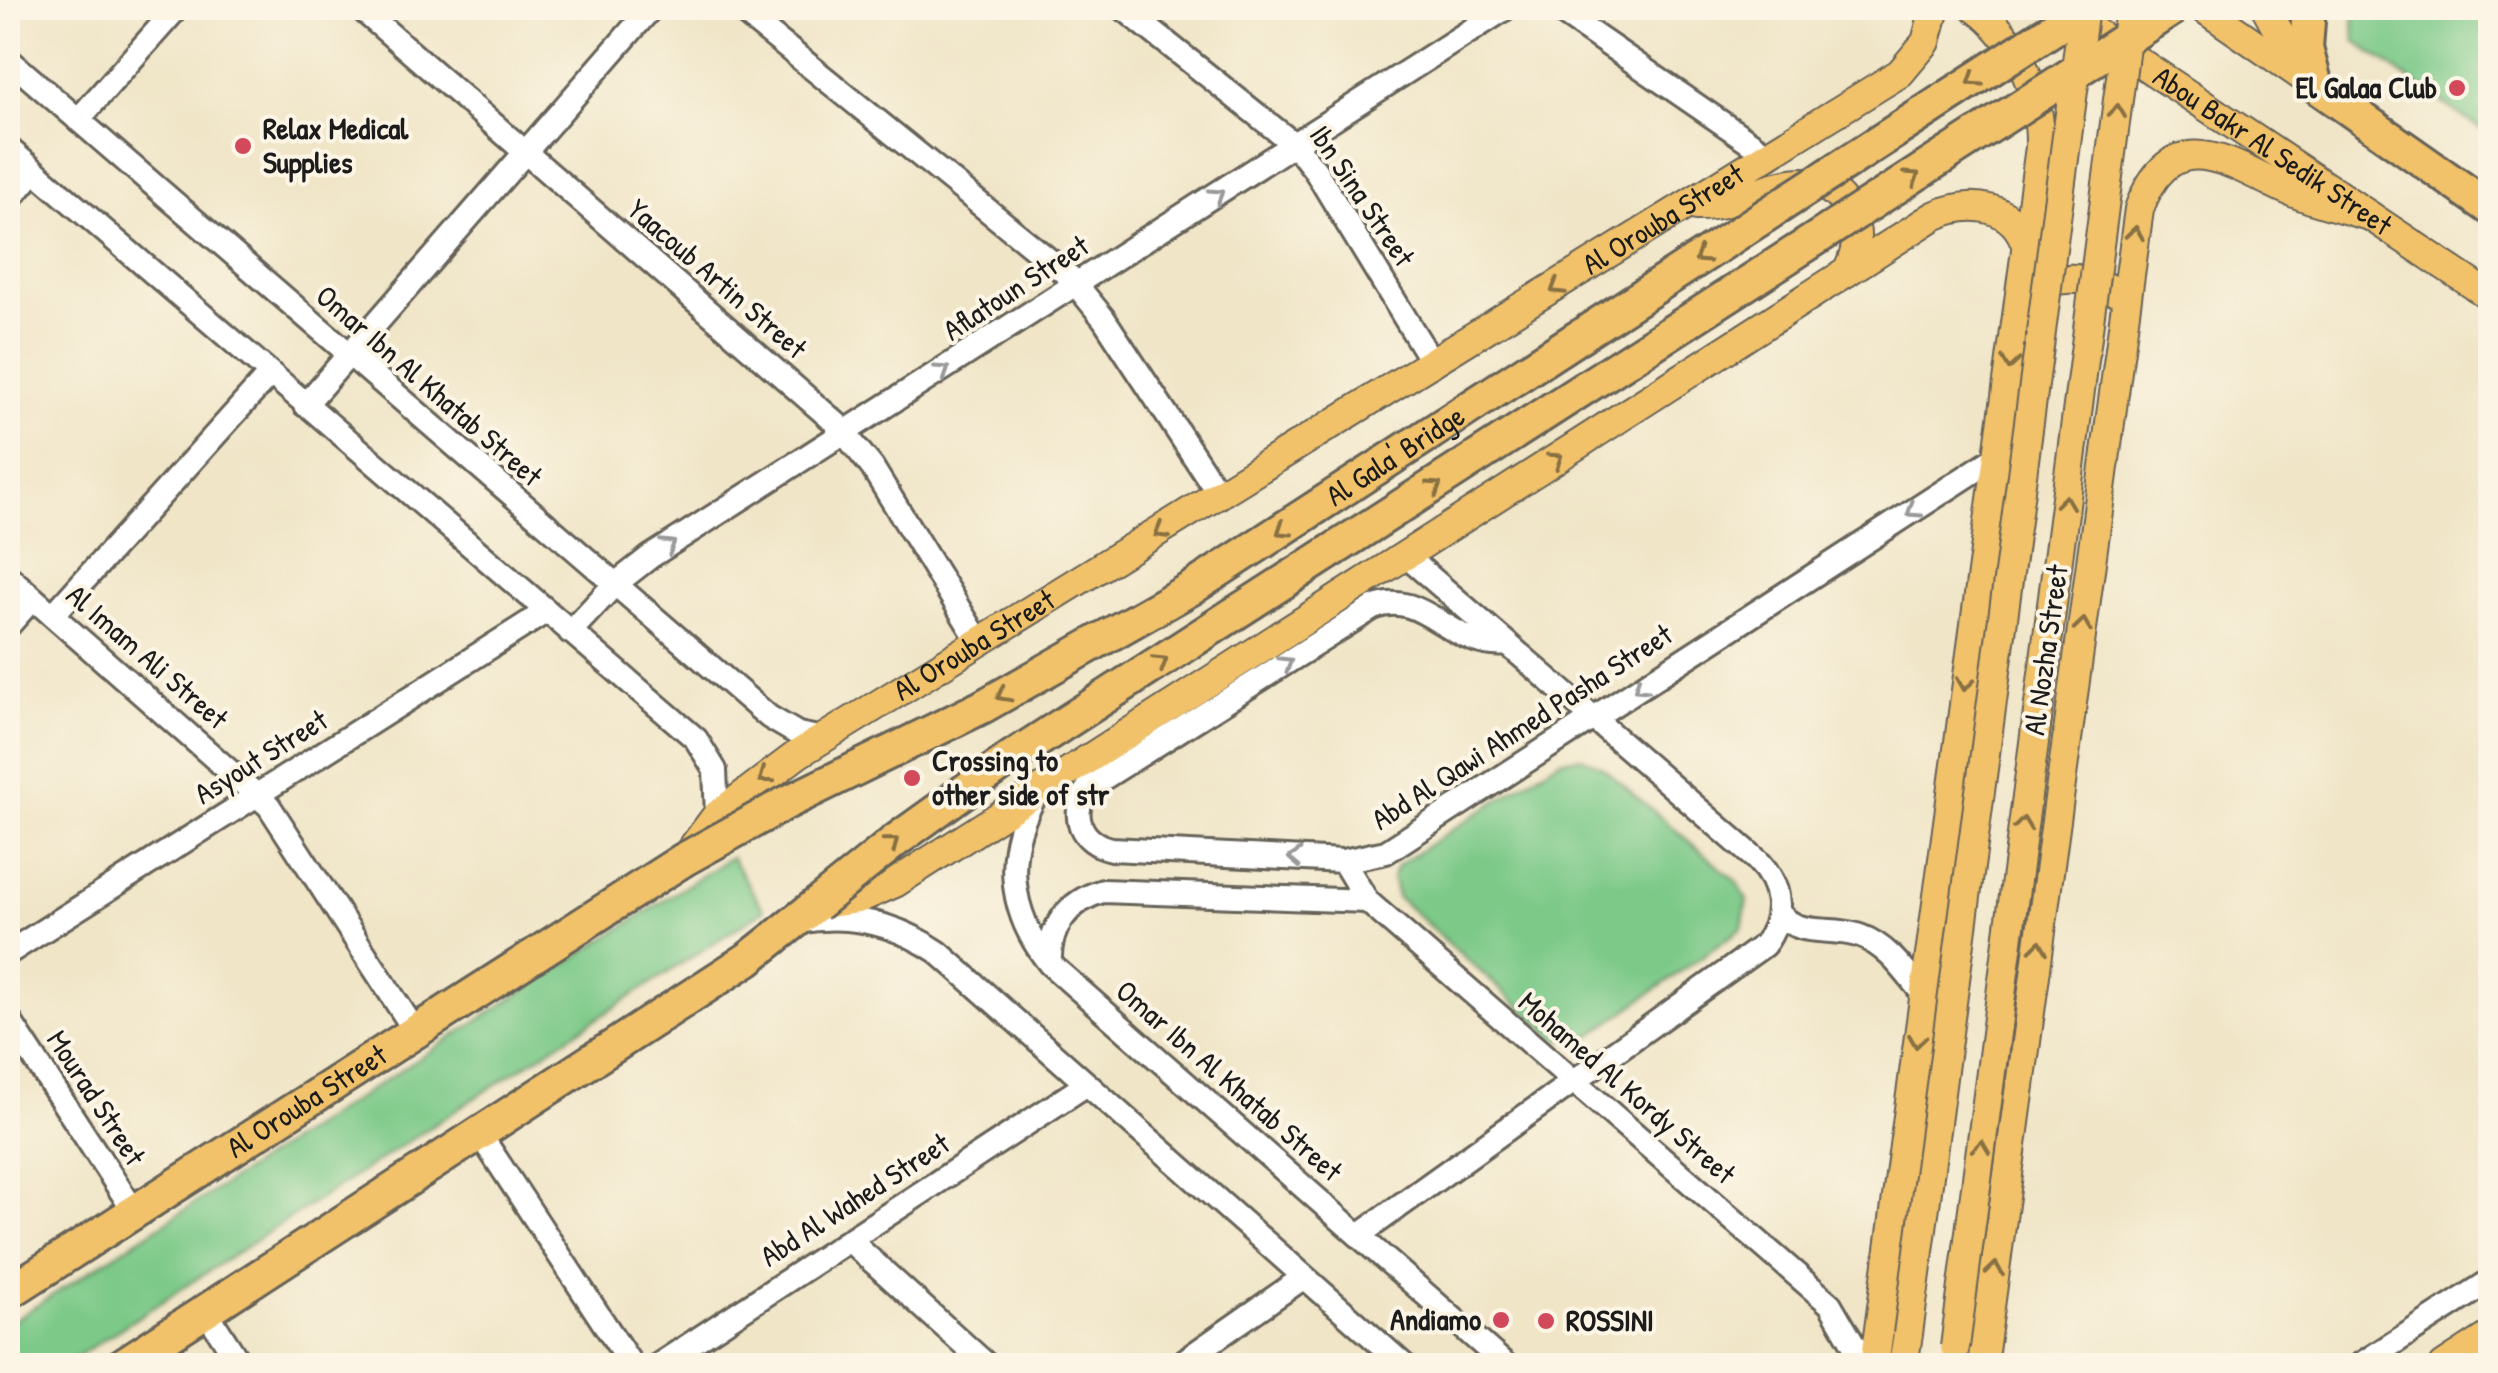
<svg xmlns="http://www.w3.org/2000/svg" width="2498" height="1373" font-family="'Patrick Hand',sans-serif">
<style>
.green{fill:#7cc988;stroke:#4c7252;stroke-width:2.5}
.lines{fill:none;stroke-linecap:round;stroke-linejoin:round}
.minor-casing{stroke:#666258;stroke-width:28}
.major-casing{stroke:#666258;stroke-width:32}
.highway-casing{stroke:#666258;stroke-width:38}
.minor{stroke:#fff;stroke-width:22}
.major{stroke:#f2c26a;stroke-width:28}
.highway{stroke:#f2c26a;stroke-width:32}
.major-bridge-casing{stroke:#666258;stroke-width:32;stroke-linecap:butt}
.highway-bridge-casing{stroke:#666258;stroke-width:38;stroke-linecap:butt}
.major-bridge{stroke:#f2c26a;stroke-width:28}
.highway-bridge{stroke:#f2c26a;stroke-width:32}
.oneway{stroke:#876f43}
.oneway2{stroke:#999}
.poi-dot{fill:#d1495b;stroke:#fcf5e5;stroke-width:4}
.labels{text-anchor:middle;stroke-width:8;stroke-linejoin:round;paint-order:stroke}
.poi-label{font-size:30px;font-weight:bold;fill:#1c1c1c;stroke:#fcf5e5;text-anchor:start}
.street-label{font-size:30px;fill:#1c1c1c;stroke:#fcf5e5}
</style>
<rect width="100%" height="100%" fill="#fcf5e5"/>
<filter id="ink" filterUnits="userSpaceOnUse"><feTurbulence type="fractalNoise" baseFrequency=".01" numOctaves="2"/><feDisplacementMap in="SourceGraphic" scale="20" xChannelSelector="R" yChannelSelector="G"/><feConvolveMatrix kernelMatrix="1 2 1 2 8 2 1 2 1" color-interpolation-filters="sRGB"/></filter>
<filter id="wash" filterUnits="userSpaceOnUse"><feTurbulence type="fractalNoise" baseFrequency=".0048" numOctaves="4" result="noise"/><feDisplacementMap in="SourceGraphic" scale="40" xChannelSelector="R" yChannelSelector="G"/><feGaussianBlur stdDeviation="2.25" result="paint"/><feColorMatrix in="noise" values="0 0 0 0 0 0 0 0 0 0 0 0 0 0 0 0 0 1.4 0 .05"/><feComposite in="paint" operator="in"/></filter>
<g filter="url(#wash)">
<rect width="100%" height="100%" fill="#f0e5c7"/>
<!-- green -->
<path class="green" d="M2353 8H2490V136L2355 41Z
M1582 757 1602 767 1738 883 1747 900 1742 928 1590 1036 1569 1041 1555 1038 1397 897 1392 877 1398 865 1560 760Z
M731 857 764 910 64 1365H8V1324Z"/>
</g>
<g filter="url(#ink)">
<g class="lines">
<!-- minor casing -->
<g class="minor-casing">
<path id="minor" d="M360 8 837 424 872 467 980 643
M738 8 1070 277 1104 319 1220 496
M1123 8 1295 145 1315 170 1433 364
M1555 8 1770 156
M8 59 769 717 798 734 823 739
M78 120 177 8
M8 148 696 739 715 770 717 815
M8 202 34 171
M305 405 651 8
M8 576 269 806 415 1031
M53 615 270 374
M8 626 33 598
M570 632 614 585 650 557 1506 8
M1508 644C1449 650 1424 587 1373 608L1088 788C1069 814 1080 843 1112 849L1343 861 1386 852 1995 458
M1037 793C1002 851 1008 912 1050 964L1507 1366
M1343 861 1367 901 1830 1304 1866 1366
M1779 913C1801 939 1831 925 1860 936 1888 946 1905 972 1923 994
M798 922C849 912 895 923 938 952L1405 1366
M8 953 547 611
M1050 964C1048 928 1068 901 1103 891L1367 901
M8 1018 134 1211
M479 1133 632 1366
M1359 1235 1764 945C1785 917 1782 885 1757 860L1406 556
M849 1240 988 1366
M206 1311 241 1366
M657 1366 1087 1084
M1177 1366 1304 1277
M2358 1366 2490 1281"/>
</g>
<!-- major casing -->
<g class="major-casing">
<g id="major">
<path d="M2203 8 2316 86"/>
<path d="M2266 8 2300 71"/>
<path id="s1" d="M2063 11 2490 296"/>
<path d="M1696 206C1748 209 1814 146 1850 213 1860 232 1857 253 1847 272"/>
<path d="M2027 292C2055 275 2086 274 2114 291"/>
<path id="s2" d="M683 860 717 815 798 754 1900 73 1926 42 1935 8"/>
<path d="M816 905 858 899 895 883 1934 216C1971 199 2015 204 2027 248"/>
<path d="M1874 1366 2040 147C2041 93 2019 40 1975 8"/>
<path d="M1903 1366 1908 1334"/>
<path d="M1982 1366 2139 209C2173 118 2231 165 2287 190 2314 202 2342 208 2370 216"/>
<path d="M2444 1366 2490 1336"/>
</g>
</g>
<!-- highway casing -->
<g class="highway-casing">
<g id="highway">
<path d="M2309 8 2306 48 2316 86 2490 208"/>
<path id="s3" d="M8 1293 683 860"/>
<path d="M121 1366 748 959 816 905"/>
</g>
</g>
<!-- minor -->
<use href="#minor" class="minor"/>
<!-- major -->
<use href="#major" class="major"/>
<!-- highway -->
<use href="#highway" class="highway"/>
<!-- major-bridge casing -->
<g class="major-bridge-casing">
<path id="major-bridge" d="M1908 1334 2084 8
M1955 1347 2130 8"/>
</g>
<!-- highway-bridge casing -->
<g class="highway-bridge-casing">
<g id="highway-bridge">
<path id="s4" d="M683 860 784 804 982 707 1192 588 2085 8"/>
<path d="M816 905 895 841 1012 757 2174 8"/>
</g>
</g>
<!-- major-bridge -->
<use href="#major-bridge" class="major-bridge"/>
<!-- highway-bridge -->
<use href="#highway-bridge" class="highway-bridge"/>
</g>
<!-- one-way arrows -->
<defs><path id="oneway-chevron" d="M-2-3.5L2.5 0L-2 3.5" fill="none" stroke-width="1.6" stroke-linecap="round" stroke-linejoin="round" transform="scale(2.5)"/></defs>
<g class="oneway">
<use href="#oneway-chevron" transform="translate(1974 80) rotate(147)"/>
<use href="#oneway-chevron" transform="translate(2117 111) rotate(-83)"/>
<use href="#oneway-chevron" transform="translate(1913 177) rotate(-33)"/>
<use href="#oneway-chevron" transform="translate(2135 233) rotate(-82)"/>
<use href="#oneway-chevron" transform="translate(1701 257) rotate(147)"/>
<use href="#oneway-chevron" transform="translate(1557 288) rotate(148)"/>
<use href="#oneway-chevron" transform="translate(2010 363) rotate(99)"/>
<use href="#oneway-chevron" transform="translate(1556 459) rotate(-33)"/>
<use href="#oneway-chevron" transform="translate(1435 487) rotate(-33)"/>
<use href="#oneway-chevron" transform="translate(2065 502) rotate(-83)"/>
<use href="#oneway-chevron" transform="translate(1283 530) rotate(146)"/>
<use href="#oneway-chevron" transform="translate(1161 532) rotate(149)"/>
<use href="#oneway-chevron" transform="translate(2083 625) rotate(-82)"/>
<use href="#oneway-chevron" transform="translate(1161 662) rotate(-32)"/>
<use href="#oneway-chevron" transform="translate(1965 684) rotate(98)"/>
<use href="#oneway-chevron" transform="translate(1003 695) rotate(152)"/>
<use href="#oneway-chevron" transform="translate(765 777) rotate(144)"/>
<use href="#oneway-chevron" transform="translate(2023 824) rotate(-83)"/>
<use href="#oneway-chevron" transform="translate(892 843) rotate(-38)"/>
<use href="#oneway-chevron" transform="translate(2039 947) rotate(-82)"/>
<use href="#oneway-chevron" transform="translate(1917 1041) rotate(98)"/>
<use href="#oneway-chevron" transform="translate(1981 1147) rotate(-83)"/>
<use href="#oneway-chevron" transform="translate(1995 1269) rotate(-82)"/>
</g>
<g class="oneway2">
<use href="#oneway-chevron" transform="translate(1217 195) rotate(-33)"/>
<use href="#oneway-chevron" transform="translate(943 371) rotate(-33)"/>
<use href="#oneway-chevron" transform="translate(1913 511) rotate(147)"/>
<use href="#oneway-chevron" transform="translate(669 545) rotate(-32)"/>
<use href="#oneway-chevron" transform="translate(1286 663) rotate(-32)"/>
<use href="#oneway-chevron" transform="translate(1640 687) rotate(147)"/>
<use href="#oneway-chevron" transform="translate(1295 858) rotate(-177)"/>
</g>
</g>
<!-- markers -->
<g class="poi-dot">
<circle cx="2457" cy="88" r="10"/>
<circle cx="243" cy="146" r="10"/>
<circle cx="912" cy="778" r="10"/>
<circle cx="1501" cy="1320" r="10"/>
<circle cx="1546" cy="1321" r="10"/>
</g>
<g class="labels">
<!-- poi labels -->
<g class="poi-label">
<text x="2437" y="98" text-anchor="end">El Galaa Club</text>
<text x="263" y="139">Relax Medical<tspan x="263" dy="34">Supplies</tspan></text>
<text x="932" y="771">Crossing to<tspan x="932" dy="34">other side of str</tspan></text>
<text x="1481" y="1330" text-anchor="end">Andiamo</text>
<text x="1566" y="1331">ROSSINI</text>
</g>
<!-- street labels -->
<g class="street-label">
<text dy="10" stroke="none"><textPath href="#s1" startOffset="252">Abou Bakr Al Sedik Street</textPath></text>
<text transform="translate(1362 196) rotate(56)" y="10">Ibn Sina Street</text>
<text dy="10" stroke="none"><textPath href="#s2" startOffset="1175">Al Orouba Street</textPath></text>
<text transform="translate(717 279) rotate(41)" y="10">Yaacoub Artin Street</text>
<text transform="translate(1016 288) rotate(-33)" y="10">Aflatoun Street</text>
<text transform="translate(429 386) rotate(41)" y="10">Omar Ibn Al Khatab Street</text>
<text dy="10" stroke="none"><textPath href="#s4" startOffset="820">Al Gala' Bridge</textPath></text>
<text dy="10" stroke="none"><textPath href="#s2" startOffset="365">Al Orouba Street</textPath></text>
<text transform="translate(2046 650) rotate(-82)" y="10">Al Nozha Street</text>
<text transform="translate(147 657) rotate(41)" y="10">Al Imam Ali Street</text>
<text transform="translate(1522 727) rotate(-33)" y="10">Abd Al Qawi Ahmed Pasha Street</text>
<text transform="translate(261 757) rotate(-32)" y="10">Asyout Street</text>
<text transform="translate(1229 1081) rotate(41)" y="10">Omar Ibn Al Khatab Street</text>
<text transform="translate(1627 1088) rotate(41)" y="10">Mohamed Al Kordy Street</text>
<text transform="translate(96 1098) rotate(57)" y="10">Mourad Street</text>
<text dy="10" stroke="none"><textPath href="#s3" startOffset="355">Al Orouba Street</textPath></text>
<text transform="translate(855 1200) rotate(-33)" y="10">Abd Al Wahed Street</text>
</g>
</g>
<!-- margin -->
<rect width="2498" height="1373" fill="none" stroke="#fcf5e5" stroke-width="40"/>
</svg>
